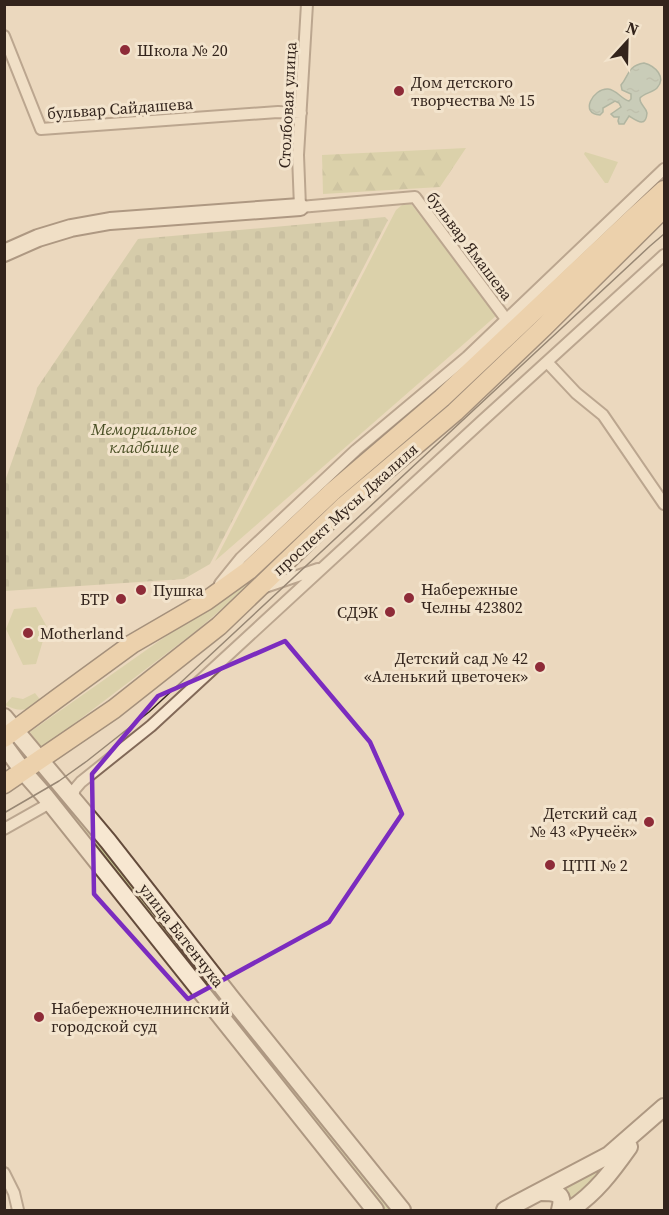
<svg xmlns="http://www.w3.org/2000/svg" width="669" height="1215" font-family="'Source Serif 4',serif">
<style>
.grass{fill:#c8c893}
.forest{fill:url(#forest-firs)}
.cemetery{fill:url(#cemetery-stones)}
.water{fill:url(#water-ripples);stroke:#6a8a7e;stroke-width:1.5}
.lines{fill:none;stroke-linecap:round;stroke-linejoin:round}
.street-casing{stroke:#826958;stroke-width:14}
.secondary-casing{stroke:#644b3b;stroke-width:20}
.primary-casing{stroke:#50392c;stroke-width:21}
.street{stroke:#f7e7d1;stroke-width:10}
.secondary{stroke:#f7e7d1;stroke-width:16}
.primary{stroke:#eec897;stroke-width:18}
.tram{stroke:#33241c;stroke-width:1.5}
.marked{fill:none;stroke:#7b2cbf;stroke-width:4.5;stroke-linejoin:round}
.poi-dot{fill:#8e2b38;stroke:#f3e4cd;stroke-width:2}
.labels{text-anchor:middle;stroke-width:6;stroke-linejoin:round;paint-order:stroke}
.poi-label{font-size:16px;fill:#33241c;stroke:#f3e4cd;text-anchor:start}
.street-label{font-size:16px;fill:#33241c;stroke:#f3e4cd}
.park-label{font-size:16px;font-style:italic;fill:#484e23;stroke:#f3e4cd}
</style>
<defs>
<pattern id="forest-firs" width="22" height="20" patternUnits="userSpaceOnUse" patternTransform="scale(1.5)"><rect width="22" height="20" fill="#c8c893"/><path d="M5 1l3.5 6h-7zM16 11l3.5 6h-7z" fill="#acac7e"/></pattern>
<pattern id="cemetery-stones" width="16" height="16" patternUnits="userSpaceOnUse" patternTransform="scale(1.5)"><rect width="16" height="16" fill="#bdbd93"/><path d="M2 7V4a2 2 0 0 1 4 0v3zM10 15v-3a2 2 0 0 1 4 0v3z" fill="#a3a27e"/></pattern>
<pattern id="water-ripples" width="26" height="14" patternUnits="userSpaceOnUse" patternTransform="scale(1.5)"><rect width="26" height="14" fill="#a1bdb2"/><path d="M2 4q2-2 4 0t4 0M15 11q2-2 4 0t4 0" fill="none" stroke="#8ba298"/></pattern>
</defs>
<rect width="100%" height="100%" fill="#ebd8be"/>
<!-- grass -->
<path class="grass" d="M585 152 618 162 608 183H605L584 154Z
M408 200 497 315 215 561 396 210Z
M446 401 266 571 196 631 42 748 30 732 179 627 234 591Z
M36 607 47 627 36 664 23 665 6 629 14 609Z
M35 693 42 702C29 710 20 713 5 705L12 697 23 699Z
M59 791 225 1001V1004L221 1007 54 794Z
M234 1013 392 1210H383L227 1017 231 1016Z
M612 1157 602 1171 566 1207 559 1190Z"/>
<!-- forest -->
<path class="forest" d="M466 148 440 187 323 194 322 155Z"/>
<!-- cemetery -->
<path class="cemetery" d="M385 217 388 220 210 564 184 579 5 591V481L36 393 37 388 138 239Z"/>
<!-- water -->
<path class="water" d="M644 63C655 66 667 77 657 88 652 93 644 93 640 98 639 104 646 107 647 113 646 128 637 121 629 116L624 124H619L618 121 619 117H614L611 114 621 107 619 103 615 101 603 108V112L600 115C579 114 593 88 608 89 617 90 621 99 629 101L631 99V94L622 90 621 85C629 76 627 66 644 63Z"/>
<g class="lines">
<!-- street casing -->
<g class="street-casing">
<path id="street" d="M307 4 298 155 300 207 415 197 506 319
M4 36 41 129 278 112 301 113
M547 362 576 393 603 415 664 504
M220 584 241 558 356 450 467 357 664 169
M265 587 318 569
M72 798 75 789 81 782 151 726 482 421 664 255
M4 829 50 803
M4 1173 14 1193 18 1210"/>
</g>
<!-- secondary casing -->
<g class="secondary-casing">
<path id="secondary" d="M4 253 38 238 71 228 110 221 300 207
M4 717 108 841 231 998 402 1210
M4 745 23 771 45 796 375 1210
M541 1192C556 1192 565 1193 560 1210
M505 1210 609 1155 664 1107
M570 1210C595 1194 612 1171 629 1147"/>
</g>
<!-- primary casing -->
<g class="primary-casing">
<path id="primary" d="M4 738 58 698 132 644 206 601 249 570 332 492 442 398 633 218 664 190
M4 784 114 709 219 626 345 505 455 412 544 327 664 208"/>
</g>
<!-- street -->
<use href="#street" class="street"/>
<!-- secondary -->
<use href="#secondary" class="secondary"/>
<!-- primary -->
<use href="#primary" class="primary"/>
<!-- tram -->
<path class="tram" d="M4 813 59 781 87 761 149 712 650 246 664 234"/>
</g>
<!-- marked area -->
<path d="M0 0H669V1215H0ZM285 641 370 742 402 814 329 922 188 999 94 894 92 774 158 696Z" fill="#ebd8be" fill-opacity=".55" fill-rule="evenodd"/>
<path class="marked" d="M285 641 370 742 402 814 329 922 188 999 94 894 92 774 158 696Z"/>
<!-- markers -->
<g class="poi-dot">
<circle cx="125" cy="50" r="6"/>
<circle cx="399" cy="91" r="6"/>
<circle cx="141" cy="590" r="6"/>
<circle cx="409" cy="598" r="6"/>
<circle cx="121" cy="599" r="6"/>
<circle cx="390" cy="612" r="6"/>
<circle cx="28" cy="633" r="6"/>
<circle cx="540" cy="667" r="6"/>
<circle cx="649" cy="822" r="6"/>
<circle cx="550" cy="865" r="6"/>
<circle cx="39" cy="1017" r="6"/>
</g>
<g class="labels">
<!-- poi labels -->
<g class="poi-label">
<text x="137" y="56">Школа № 20</text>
<text x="411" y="88">Дом детского<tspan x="411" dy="18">творчества № 15</tspan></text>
<text x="421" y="595">Набережные<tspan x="421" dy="18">Челны 423802</tspan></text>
<text x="153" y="596">Пушка</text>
<text x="109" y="605" text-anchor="end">БТР</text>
<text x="378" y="618" text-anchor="end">СДЭК</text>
<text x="40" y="639">Motherland</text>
<text x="528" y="664" text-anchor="end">Детский сад № 42<tspan x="528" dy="18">«Аленький цветочек»</tspan></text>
<text x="637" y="819" text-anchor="end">Детский сад<tspan x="637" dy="18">№ 43 «Ручеёк»</tspan></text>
<text x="562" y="871">ЦТП № 2</text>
<text x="51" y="1014">Набережночелнинский<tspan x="51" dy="18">городской суд</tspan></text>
</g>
<!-- street labels -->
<g class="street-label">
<text transform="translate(287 105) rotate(-87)" y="6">Столбовая улица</text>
<text transform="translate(120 108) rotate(-4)" y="6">бульвар Сайдашева</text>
<text transform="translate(470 246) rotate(53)" y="6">бульвар Ямашева</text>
<text transform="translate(345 509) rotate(-42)" y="6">проспект Мусы Джалиля</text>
<text transform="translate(182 935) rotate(52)" y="6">улица Батенчука</text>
</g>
<!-- park labels -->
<g class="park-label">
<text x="144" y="435">Мемориальное<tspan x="144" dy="18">кладбище</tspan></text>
</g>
</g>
<!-- border -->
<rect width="669" height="1215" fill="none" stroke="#33241c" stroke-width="12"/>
<!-- north arrow -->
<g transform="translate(627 42) rotate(22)" stroke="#f3e4cd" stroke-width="4.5" paint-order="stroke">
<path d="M0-4.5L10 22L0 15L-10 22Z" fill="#33241c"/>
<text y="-9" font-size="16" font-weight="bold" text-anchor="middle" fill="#33241c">N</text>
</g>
</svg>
